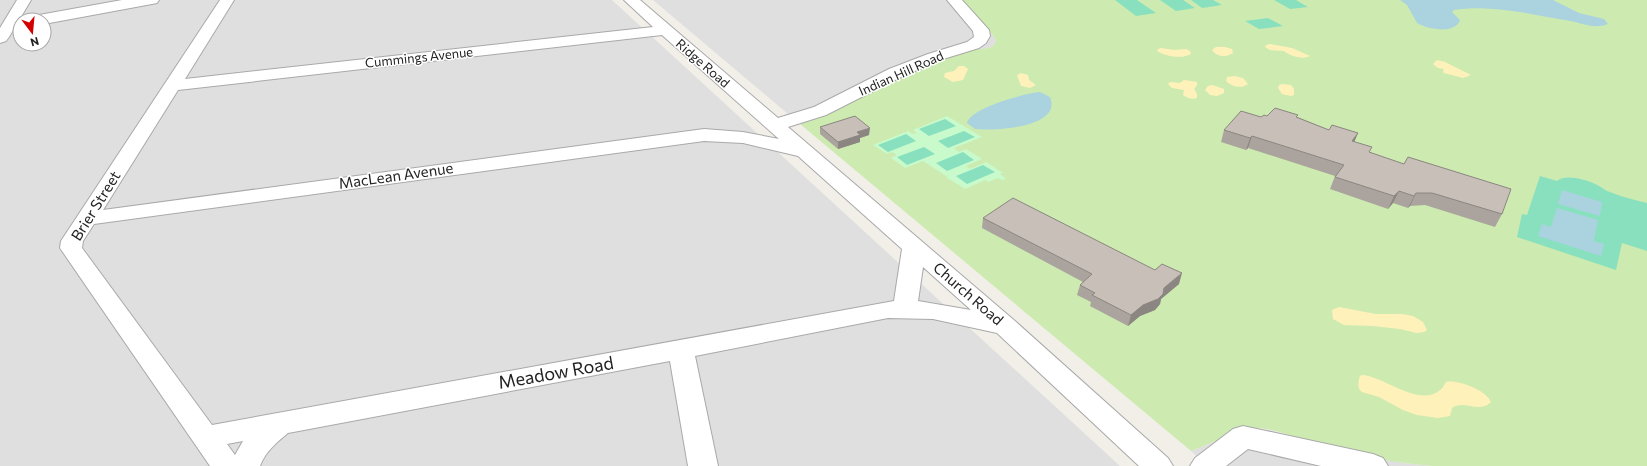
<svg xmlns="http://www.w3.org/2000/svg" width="1647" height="466" font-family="Commissioner,sans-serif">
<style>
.residential{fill:#e0dfdf;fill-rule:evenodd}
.grass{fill:#cdebb0}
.sand{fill:#fff1ba}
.park{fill:#c8facc}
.pitch{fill:#88e0be}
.water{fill:#aad3df}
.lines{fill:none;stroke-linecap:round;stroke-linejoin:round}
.minor-casing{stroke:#a9a9a9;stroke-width:2}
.minor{fill:#fff;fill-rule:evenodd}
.wall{fill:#aba49e}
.shaded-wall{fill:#8b8681}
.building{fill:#c7bfb8;stroke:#8b8681}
.labels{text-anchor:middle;stroke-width:3;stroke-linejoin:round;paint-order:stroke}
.far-street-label{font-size:13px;fill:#222;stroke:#fff}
.street-label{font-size:15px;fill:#222;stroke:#fff}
.near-street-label{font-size:18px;fill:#222;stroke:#fff}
</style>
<rect width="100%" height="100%" fill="#f2efe9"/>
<!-- residential -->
<path class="residential" d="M0 0H612L1120 466H0ZM20 20H44V44H20Z
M653 0H959L992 34 996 41 994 45 989 48 980 50 877 86 829 114 800 124Z
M1251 428 1270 430 1288 435 1329 448 1404 463 1433 466H1207L1191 451 1211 443 1233 431Z"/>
<!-- grass -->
<path class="grass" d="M959 0H1647V466H1433C1398 463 1364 457 1330 449 1304 442 1278 427 1251 428 1235 428 1225 437 1211 443 1205 446 1198 448 1191 451L800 124 829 114 877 86 928 63 964 51 989 48 994 45 996 41 992 34Z"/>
<!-- sand -->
<path class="sand" d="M1270 44 1292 48 1310 56C1303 60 1290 56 1284 51L1270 50 1265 47 1266 45Z
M1216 47H1225L1232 49 1233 53C1226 58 1217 57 1212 50Z
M1161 48 1174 50 1186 49 1190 51 1191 54C1181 59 1167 57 1157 51L1158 49Z
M1437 60 1445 62 1471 75 1463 78 1444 73 1443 72 1444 69 1438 68 1433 64Z
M959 66H964L968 69 963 80 953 82 944 77 945 73 954 71Z
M1021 73 1028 75 1029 80 1036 85 1030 88 1021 86 1017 75Z
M1235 76 1243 78 1248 84C1241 89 1232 87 1226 81L1227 77Z
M1184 80 1197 82V85L1194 89 1197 94V98C1193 100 1187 98 1183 95L1184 90 1172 88 1168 84 1170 82 1180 83Z
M1282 84 1291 85 1294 89V95L1291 96 1282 94 1278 88 1279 85Z
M1212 85 1224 89V93L1217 96 1210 95 1205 90 1208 86Z
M1339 307 1376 314H1402L1413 316 1423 322 1427 330 1424 332 1417 333 1400 329 1373 326 1344 325 1333 319 1332 310Z
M1362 375C1383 376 1420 408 1440 390 1443 388 1444 385 1446 382 1457 379 1486 390 1491 402 1480 414 1463 399 1452 408L1450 416 1438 418 1417 415 1403 410 1379 397 1362 392C1357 388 1358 382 1360 376Z"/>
<!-- park -->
<path class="park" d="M947 116 982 137 954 148 959 152 966 149 982 159 966 166 970 169 986 162 1003 173 1000 174 1006 179 1002 180 998 178 988 182 985 180 965 189 946 177 950 175 946 176 923 161 905 168 891 158 897 155 892 152 887 154 873 145 908 131 913 134 917 133 913 130Z"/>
<!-- pitch -->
<path class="pitch" d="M1115 0H1137L1156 13 1136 16Z
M1160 0H1183L1195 8 1176 11Z
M1191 0H1213L1222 5 1202 8Z
M1274 0H1296L1308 7 1290 9Z
M1268 18 1283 26 1259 29 1245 21Z
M945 119 956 126 929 136 919 129Z
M964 131 975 137 948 148 938 141Z
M906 134 916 141 888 152 878 145Z
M924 147 935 154 907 165 897 157Z
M963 152 974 160 947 171 936 163Z
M983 165 995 172 967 184 956 176Z
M1540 176 1557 181C1566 173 1589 180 1599 186 1603 188 1606 191 1610 192 1622 197 1635 200 1647 203V251L1622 243 1616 270 1517 237 1522 214 1527 215Z"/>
<!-- water -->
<path class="water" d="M1400 0H1553L1579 13 1604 19 1608 24C1593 30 1580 22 1565 20 1528 14 1491 4 1454 10L1452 12 1460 20C1455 35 1427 29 1417 23L1407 5Z
M1040 92 1050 97C1063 128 993 131 975 129L967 123C970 108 1026 93 1040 92Z
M1562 190 1602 202 1600 216 1558 204Z
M1557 208 1598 220 1594 241 1604 244 1601 256 1538 236 1542 224 1551 227Z"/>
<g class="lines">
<!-- minor casing -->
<g class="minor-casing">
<path id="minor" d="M17 0H31L9 37 6 41 0 43V28Z
M122 0H159L157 3 152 4 44 24V20H31L34 17 39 15Z
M220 0H234L185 79 653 27 624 0H640L778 118 814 107 889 69 928 54 967 42 974 37 973 31 947 0H962L989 30 990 36 986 43 979 48 940 60 901 77 826 115 788 127 1015 321 1168 458 1173 466H1139L997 333 933 319 888 318 695 356 718 466H688L670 361 288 433C277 442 265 452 260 466H210L60 248 61 241ZM662 35 779 139 743 132 704 129 103 210 178 90ZM704 141 743 143 798 156 902 249 894 301 212 425 82 248 83 241 94 224ZM923 267 971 310 918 301ZM243 441 235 455 227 444Z
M1243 426 1373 454 1383 458 1388 466H1321L1248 449 1226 466H1190L1195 458 1233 429Z"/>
</g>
<!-- minor -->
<use href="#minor" class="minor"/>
</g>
<!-- wall -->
<path class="wall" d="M1267 116 1297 117 1329 130 1358 133 1354 142 1370 153 1502 214 1495 227 1425 205 1410 206 1408 208 1393 203 1388 209 1330 189 1335 176 1248 148 1246 150 1221 142 1224 130 1261 117Z
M820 127 869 135 860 138V142L838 149 820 134Z
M983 218 1179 284 1161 299 1160 304 1155 310 1140 316 1128 326 1090 306 1091 302 1077 295 1080 285 1083 282 982 228Z"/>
<!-- shaded-wall -->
<path class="shaded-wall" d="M870 128 869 135 860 138V142L838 149V142L857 132Z
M1358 133 1353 145 1352 141Z
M1252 136 1248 148 1246 150 1250 138Z
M1399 191 1393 203 1388 209 1394 196Z
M1416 193 1410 206 1408 208 1414 196Z
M1182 273 1179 284 1161 299 1160 304 1155 310 1140 316 1128 326 1131 315Z"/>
<!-- building -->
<path class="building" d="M1275 108 1298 115 1296 117 1329 130 1332 125 1358 133 1352 141 1372 147 1369 152 1404 164 1408 157 1511 189 1502 214 1432 193H1416L1414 196 1399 191 1394 196 1335 177 1344 165 1252 136 1250 138 1224 130 1241 111 1261 117 1264 115 1267 116Z
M855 116 870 128 857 132 860 135 838 142 820 127Z
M1013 198 1155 270 1162 264 1182 273 1164 288 1163 294 1158 299 1143 305 1131 315 1092 295 1095 293 1080 285 1092 274 983 218Z"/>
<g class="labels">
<!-- far-street labels -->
<g class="far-street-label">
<text transform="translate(419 57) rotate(-6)" y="5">Cummings Avenue</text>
<text transform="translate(703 63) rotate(41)" y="5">Ridge Road</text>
<text transform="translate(901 73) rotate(-24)" y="5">Indian Hill Road</text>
</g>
<!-- street labels -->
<g class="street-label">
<text transform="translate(396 176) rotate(-8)" y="5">MacLean Avenue</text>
<text transform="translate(96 206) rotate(-58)" y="5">Brier Street</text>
<text transform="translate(968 294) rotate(41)" y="5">Church Road</text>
</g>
<!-- near-street labels -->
<g class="near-street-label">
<text transform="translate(556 373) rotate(-10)" y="6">Meadow Road</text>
</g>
</g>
<!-- north arrow -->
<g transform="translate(32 32) rotate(164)"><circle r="19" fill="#ffffff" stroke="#a7a7a7"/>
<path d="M0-3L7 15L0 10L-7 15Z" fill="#d40000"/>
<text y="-6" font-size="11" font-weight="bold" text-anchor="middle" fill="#222222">N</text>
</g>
</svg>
